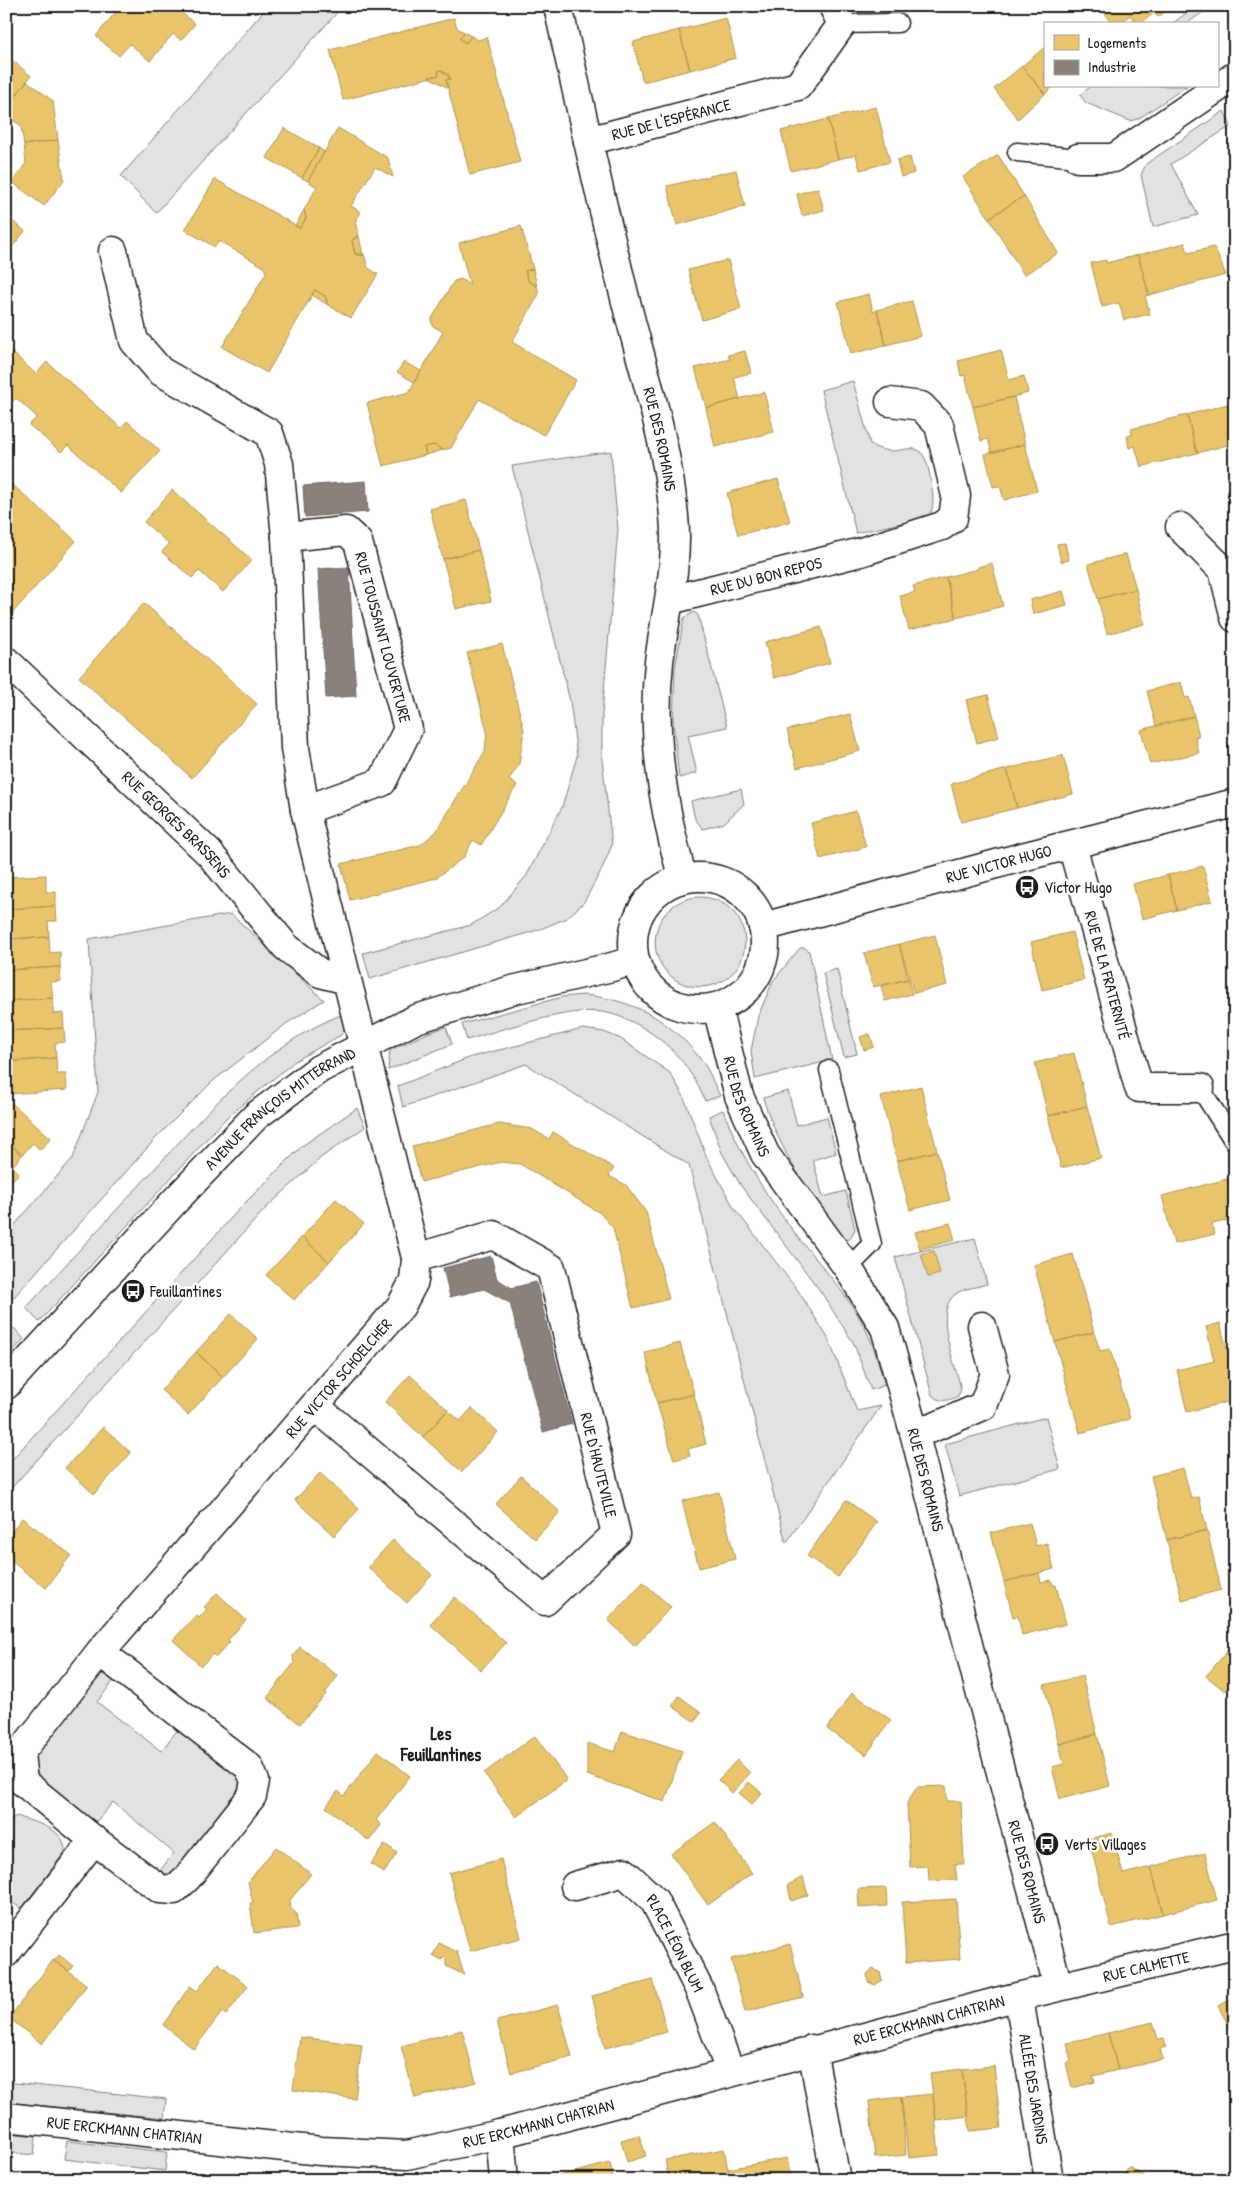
<svg xmlns="http://www.w3.org/2000/svg" width="1241" height="2186" font-family="'Patrick Hand',sans-serif">
<style>
.green{fill:#e2e2e2;stroke:#7f7f7f}
.homes{fill:#e9c46a;stroke:#ac9253}
.industry{fill:#8a817c;stroke:#69635f}
.lines{fill:none;stroke-linecap:round;stroke-linejoin:round}
.service-casing{stroke:#1c1c1c;stroke-width:21}
.minor-casing{stroke:#1c1c1c;stroke-width:31}
.service{stroke:#fff;stroke-width:18}
.minor{stroke:#fff;stroke-width:28}
.labels{text-anchor:middle;stroke-width:5;stroke-linejoin:round;paint-order:stroke}
.street-label{font-size:16px;fill:#1c1c1c;stroke:#fff}
.poi-label{font-size:16px;fill:#1c1c1c;stroke:#fff;text-anchor:start}
.neighbourhood-label{font-size:18px;font-weight:bold;fill:#1c1c1c;stroke:#fff}
</style>
<rect width="100%" height="100%" fill="#fff"/>
<filter id="ink" filterUnits="userSpaceOnUse"><feTurbulence type="fractalNoise" baseFrequency=".02" numOctaves="2"/><feDisplacementMap in="SourceGraphic" scale="10" xChannelSelector="R" yChannelSelector="G"/><feConvolveMatrix kernelMatrix="1 2 1 2 8 2 1 2 1" color-interpolation-filters="sRGB"/></filter>
<g filter="url(#ink)">
<!-- green -->
<path class="green" d="M268 6H343L156 213 121 176Z
M1195 6 1209 8 1186 24H1172Z
M1091 86H1187L1138 119 1130 121 1086 103 1080 95Z
M1224 111 1231 126 1171 164 1198 215 1153 227 1141 175 1146 164Z
M853 381 870 444C903 466 922 422 931 482 933 495 935 506 929 517L856 533 821 390Z
M611 451 618 530 602 714V759L612 845 602 869 584 902 567 918 538 930 370 979 363 953 471 925 500 907 527 875 562 807 577 756 570 701 512 466Z
M694 612 698 615 727 727 688 735 697 773 679 778 673 721 675 668 684 618Z
M741 789 744 804 724 823 703 829 695 819 691 801Z
M655 942a45 45 0 1 1 90 0a45 45 0 1 1-90 0Z
M231 914 324 1000 286 1024 213 1081 157 1137 14 1297 6 1291V1235L73 1158 98 1092 89 939Z
M800 948H805L809 951 832 1060 755 1079 751 1051 758 1016 773 981Z
M837 969 857 1054 844 1057 823 973Z
M584 995C635 1000 671 1020 702 1061 710 1071 714 1085 720 1096L705 1101C701 1092 697 1082 691 1074 674 1045 635 1017 602 1012 570 1007 500 1030 467 1040L462 1024 562 997Z
M343 1014 345 1028 341 1035 295 1061 226 1118 39 1322 26 1308C67 1263 108 1219 150 1174 206 1113 264 1045 343 1014Z
M446 1027 452 1044 388 1070 390 1050 430 1032Z
M583 1029 604 1032 621 1039 670 1073 683 1095 707 1158 734 1208 799 1292 828 1338 857 1411 881 1406 786 1543 689 1165 526 1064 403 1107 398 1086 471 1057Z
M788 1091 797 1125 827 1117 836 1153 813 1160 823 1197 846 1191 855 1229 850 1239 845 1240C811 1196 780 1153 763 1098Z
M357 1108 365 1127 323 1156 267 1207 6 1494V1466L242 1206 302 1146Z
M723 1110C742 1159 769 1200 801 1241 825 1270 857 1306 871 1341 877 1355 880 1370 885 1385L871 1390 854 1344 821 1292 741 1186 722 1153 709 1116Z
M975 1238 987 1284C978 1287 965 1288 957 1293 931 1309 956 1365 961 1389L958 1396C949 1401 939 1403 932 1395L895 1257Z
M14 1328 24 1339 6 1359V1336Z
M1046 1417 1060 1469 959 1496 945 1444Z
M102 1674 115 1679 97 1702 161 1751 179 1728 238 1776 240 1783 237 1791 179 1869 169 1874 158 1873 174 1853 113 1802 96 1822 42 1782 32 1768 34 1753 86 1684Z
M17 1816C37 1824 65 1827 65 1852L21 1909 6 1897V1821Z
M6 2082 166 2099 164 2118 6 2102Z
M6 2133 36 2136 34 2155 6 2152Z
M67 2141 167 2152 165 2171 64 2159Z"/>
<!-- homes -->
<path class="homes" d="M121 6H143L151 13 157 6H174L195 24 181 40 173 34 150 61 130 44 119 56 96 36Z
M1099 6H1162L1166 11 1158 17 1154 13 1140 24H1137L1130 15 1119 24H1113Z
M454 18 457 28 464 32 460 39 466 43 471 36 478 40 487 37 520 162 470 175 446 80 450 79 441 70 438 71 439 75 343 100 330 50Z
M726 18 736 58 690 70 679 30Z
M679 30 690 70 643 82 633 42Z
M464 32 471 36 466 43 460 39Z
M1045 47V86H1054L1045 94 1022 66Z
M6 55 31 76 6 108Z
M1022 66 1045 94 1018 119 994 89Z
M441 70 449 75 450 79 446 80 448 88 429 77 439 75 438 71Z
M27 81 53 101 58 140 24 145 21 126 6 115V108Z
M876 107 890 162 860 170 856 155 838 159 828 119Z
M828 119 838 159 791 171 781 131Z
M284 128 319 148 302 178 267 158Z
M338 128 388 158 393 177 375 167 351 206 361 212 355 222 359 236 352 240 355 254H364L368 268 378 274 351 318 328 305 325 296 315 290 267 373 222 347 266 273 264 267 219 241 215 247 185 230 215 179 300 228 306 218 304 210 317 187 308 181Z
M58 140 64 180 44 206 12 182 26 163 24 145Z
M319 148 324 152 308 181 302 178Z
M998 155 1024 196 989 218 963 177Z
M910 157 914 173 901 177 897 160Z
M736 170 745 206 677 225 667 186Z
M818 188 824 210 802 216 797 194Z
M1024 196 1058 253 1024 275 989 218Z
M304 210 306 218 300 228 295 226Z
M6 216 25 231 6 255Z
M521 226 533 269 525 271 528 281 537 286 539 294 512 342 576 380 544 435 479 399 451 448 443 450 434 445 424 447 426 455 383 466 367 403 409 392 421 371 443 332 433 326 431 320 454 281 461 279 470 285 459 243Z
M357 236H359L363 256 355 254 352 240Z
M1185 243 1188 253 1214 247 1226 275 1149 295 1138 255Z
M1138 255 1149 295 1145 296 1150 314 1124 320 1119 303 1102 307 1091 263 1106 260V263Z
M728 260 741 309 702 320 688 270Z
M533 269 537 286 528 281 525 271Z
M315 290 325 296 328 305 312 295Z
M869 294 873 312 877 310 886 345 851 354 838 302Z
M912 301 921 336 886 345 877 310Z
M6 347 36 374 47 362 121 428 127 421 160 451 121 493 68 445 61 452 29 425 37 417 16 398 6 408Z
M1001 350 1009 380 1024 376 1028 393 973 407 965 375 961 376 958 361Z
M745 351 751 373 734 377 740 399 706 408 695 368 730 359 728 355Z
M404 362 421 371 414 382 397 372Z
M764 392 774 432 715 447 706 408Z
M1014 397 1025 444 992 453 988 439 981 441 973 407Z
M1235 402V443L1197 453 1187 415Z
M1187 415 1197 453 1141 467 1135 446 1129 448 1127 436 1132 435 1131 429Z
M1025 444 1037 491 1004 500 1000 486 993 487 985 454Z
M434 445 443 450 426 455 424 447Z
M6 479 76 541 9 617 6 614Z
M778 479 790 522 738 535 727 493Z
M172 490 252 560 223 592 199 571 192 578 162 552 169 544 144 522Z
M466 500 479 550 443 559 430 509Z
M1065 543 1069 560 1061 562 1057 544Z
M479 550 491 601 456 609 443 559Z
M1126 554 1136 589 1098 599 1088 564Z
M992 563 1003 606 956 618 946 577 978 569V567Z
M946 577 956 618 909 630 900 596 915 592 913 586Z
M1136 589 1144 624 1107 634 1098 599Z
M1063 591 1067 605 1033 614 1030 600Z
M144 603 257 704 192 778 79 677Z
M821 627 830 663 774 678 765 642Z
M502 644 524 730 519 764 509 780 517 785 481 845 473 840 464 857 436 878 350 900 341 864 420 845 436 832 478 763 485 751 487 731 467 653Z
M1181 682 1185 698 1189 697 1194 716 1156 726 1147 691Z
M988 695 999 737 977 743 966 700Z
M850 714 860 751 797 768 787 730Z
M1194 716 1199 736 1195 737 1199 753 1150 764 1141 730Z
M1063 755 1073 794 1017 808 1007 769Z
M1007 769 1017 808 961 822 951 784Z
M856 811 866 847 820 859 811 823Z
M1203 866 1212 901 1177 910 1168 875Z
M46 875V892H56V906L6 909V877Z
M1168 875 1177 910 1142 919 1133 884Z
M56 906 57 921H48L49 937 6 939V909Z
M1072 932 1084 980 1042 990 1031 942Z
M935 935 947 985 914 993 899 944Z
M49 937 50 953 60 952V967L6 970V939Z
M899 944 908 979 873 987 864 953Z
M60 967 61 981 51 982 53 998 6 1001V970Z
M908 979 912 994 885 1001 881 986Z
M53 998V1014L63 1013 64 1028 6 1031V1001Z
M64 1028 65 1042 55 1043 56 1058 6 1062V1031Z
M870 1034 874 1047 864 1050 860 1037Z
M1074 1053 1087 1106 1048 1116 1035 1063Z
M56 1058 57 1074H66L67 1090 7 1094 6 1062Z
M921 1086 937 1151 897 1161 881 1097Z
M6 1098 51 1138 40 1150 33 1143 22 1155 6 1140Z
M1087 1106 1101 1158 1061 1168 1048 1116Z
M499 1124 532 1129 549 1139 553 1132 614 1168 609 1176 626 1185 646 1212 669 1299 633 1308 613 1228 600 1213 520 1164 501 1162 421 1182 412 1146Z
M6 1140 22 1155 12 1167 19 1173 9 1184 6 1181Z
M937 1151 950 1200 910 1210 897 1161Z
M1235 1177V1212L1227 1179Z
M1227 1179 1235 1219 1212 1224 1215 1234 1174 1244 1162 1196Z
M336 1199 364 1224 329 1262 302 1237Z
M950 1223 955 1240 920 1249 915 1232Z
M302 1237 329 1262 294 1300 266 1275Z
M934 1251 940 1274 928 1277 921 1254Z
M1073 1254 1094 1332 1055 1342 1034 1265Z
M231 1314 258 1339 223 1377 196 1352Z
M1220 1323 1235 1381V1400L1187 1412 1177 1370 1214 1361 1206 1327Z
M1094 1332 1100 1351 1110 1349 1130 1419 1080 1433 1055 1342Z
M680 1343 694 1394 657 1403 645 1352Z
M196 1352 223 1377 188 1415 161 1390Z
M1235 1355V1381L1229 1357Z
M410 1375 448 1410 423 1437 385 1402Z
M694 1394 706 1444 688 1449 690 1456 674 1460 657 1403Z
M472 1408 498 1432 462 1472 423 1437 448 1410 460 1421Z
M103 1427 131 1453 94 1494 65 1468Z
M1183 1468 1191 1498 1199 1497 1207 1530 1167 1540 1151 1476Z
M320 1473 359 1509 334 1536 295 1500Z
M521 1476 560 1512 535 1539 496 1504Z
M719 1492 735 1559 699 1568 682 1501Z
M846 1500 877 1522 838 1577 807 1556Z
M22 1518 71 1555 46 1588 11 1561 13 1558 6 1553V1539Z
M1030 1523 1036 1546 1047 1543 1054 1569 1004 1582 991 1533Z
M1207 1530 1221 1590 1182 1600 1167 1540Z
M393 1540 432 1575 407 1603 368 1567Z
M1039 1573 1041 1582 1051 1580 1053 1585H1056L1066 1624 1022 1635 1018 1616 1013 1617 1004 1582Z
M643 1582 671 1607 635 1646 608 1620Z
M217 1593 246 1620 228 1640 230 1642 216 1657 213 1654 201 1666 173 1640 196 1615 199 1618 207 1609 204 1607Z
M455 1597 506 1643 481 1670 430 1624Z
M6 1624 13 1629 6 1639Z
M1235 1642V1687L1231 1684 1225 1691 1206 1676Z
M300 1647 338 1676 325 1693 326 1694 300 1724 267 1698 294 1663 293 1656Z
M1082 1676 1097 1734 1059 1744 1044 1685Z
M852 1693 891 1720 866 1755 827 1729Z
M679 1696 701 1712 695 1722 672 1706Z
M622 1731 682 1751 665 1802 587 1775V1743L615 1752Z
M1097 1734 1110 1786 1060 1799 1052 1767 1064 1764 1059 1744Z
M535 1736 567 1780 516 1817 484 1773Z
M378 1751 410 1776 376 1820 381 1825 369 1841 326 1807 338 1791 344 1796Z
M737 1760 750 1773 732 1793 718 1780Z
M749 1782 762 1793 752 1804 739 1793Z
M946 1786 947 1801H961L964 1864H955L957 1880 929 1881 928 1866 910 1867 907 1803 917 1787Z
M715 1822 752 1873 708 1905 671 1854Z
M1112 1833 1123 1874 1151 1867 1163 1914 1111 1927 1089 1839Z
M385 1844 397 1853 384 1873 371 1864Z
M276 1847 311 1874 290 1900 291 1909 296 1913 298 1928 254 1933 250 1903H253L248 1882Z
M1205 1853 1217 1900 1163 1914 1151 1867Z
M501 1859 521 1938 470 1951 449 1873Z
M803 1877 808 1895 791 1901 788 1885Z
M886 1888 887 1906 859 1908 858 1889Z
M956 1899 960 1959 906 1963 902 1902Z
M439 1943 457 1952 464 1975 446 1966V1958L444 1957 442 1960 433 1955Z
M790 1944 803 1997 745 2012 731 1959Z
M59 1955 73 1966 69 1971 54 1961Z
M53 1960 87 1985 42 2044 9 2018Z
M218 1963 248 1986 226 2015 222 2012 194 2049 163 2025 190 1986 197 1991Z
M873 1969 880 1972 882 1980 875 1985 868 1982 867 1974Z
M653 1980 667 2032 605 2048 592 1996Z
M1235 1997V2031L1232 2032 1218 2006Z
M558 2005 572 2057 511 2073 497 2021Z
M1153 2022 1158 2039 1164 2038 1166 2047 1160 2049 1163 2059 1118 2070 1108 2033Z
M462 2030 476 2082 415 2098 401 2046Z
M1108 2033 1118 2070 1093 2076 1095 2082 1072 2088 1066 2063 1071 2061 1067 2043Z
M300 2037 362 2045 355 2099 293 2090Z
M994 2066 1001 2128 970 2131 962 2069Z
M962 2069 968 2116 936 2120 930 2073Z
M933 2094 939 2155 909 2158 901 2097Z
M901 2097 906 2155 875 2158 869 2101Z
M639 2135 646 2156 627 2162 621 2140Z
M724 2149 730 2180H669L665 2160Z
M787 2158 791 2180H730L728 2169Z
M610 2163 614 2180H552V2178Z
M1129 2167 1148 2178 1121 2180Z"/>
<!-- industry -->
<path class="industry" d="M366 481 368 512 305 517 303 486Z
M349 567 356 696 326 698 318 569Z
M491 1256 497 1279 512 1288 536 1282 572 1424 543 1432 510 1303 484 1289 450 1297 443 1268Z"/>
<g class="lines">
<!-- service casing -->
<g class="service-casing">
<path id="service" d="M842 24 898 23
M1017 152 1078 158
M829 1070 872 1244 848 1268
M1200 1088 1235 1143"/>
</g>
<!-- minor casing -->
<g class="minor-casing">
<g id="minor">
<path id="s1" d="M558 6C579 102 600 198 624 294 642 367 667 440 674 516 679 565 665 614 659 662 651 735 663 809 683 879"/>
<path id="s2" d="M588 141 798 86 842 24 833 6"/>
<path d="M1078 158H1114L1235 76"/>
<path d="M1180 527 1223 570 1235 618"/>
<path id="s3" d="M286 537 346 531 358 542 408 729 382 782 305 810"/>
<path id="s4" d="M670 600 861 552 942 526 953 518 956 496 939 425 921 406 890 402"/>
<path id="s5" d="M6 661 209 853 286 947 320 973 347 980"/>
<path id="s6" d="M1072 845 1139 1088H1200"/>
<circle cx="699" cy="943" r="66"/>
<path id="s7" d="M763 927 1026 856 1235 803"/>
<path id="s8" d="M717 1007 739 1096 765 1154 848 1268 885 1328 914 1432 996 1754 1058 1986"/>
<path id="s9" d="M6 1385 172 1204 256 1116 319 1069 416 1019 512 990 612 967 635 960"/>
<path d="M315 1406 545 1601 616 1534 551 1268 493 1235 416 1258"/>
<path d="M914 1432 932 1428 983 1406 995 1374 982 1326"/>
<path d="M94 1840 160 1889 174 1890 187 1878 252 1796 255 1781 249 1767 100 1652"/>
<path id="s10" d="M575 1886 624 1872 654 1900 700 1991 730 2071"/>
<path id="s11" d="M6 1953 94 1840 23 1782 20 1753 100 1652 401 1306 414 1281 416 1258 305 810 295 748 286 537 279 464 269 433 160 371 134 341 113 251"/>
<path id="s12" d="M1019 1998 1049 2180"/>
<path d="M812 2049 836 2180"/>
<path id="s13" d="M6 2117 321 2151 407 2155 500 2134 1000 2001 1235 1945"/>
<path d="M500 2134 504 2180"/>
</g>
</g>
<!-- service -->
<use href="#service" class="service"/>
<!-- minor -->
<use href="#minor" class="minor"/>
</g>
</g>
<!-- icons -->
<defs>
<g id="bus-disc" transform="scale(1.25)"><circle r="9.5" fill="#1c1c1c" stroke="#fff"/><path d="M-5-6H5V4H4V6H2V4H-2V6H-4V4H-5ZM-3.5-4V0h7V-4ZM-3.5 1.2v1.5H-2V1.2ZM2 1.2v1.5H3.5V1.2Z" fill="#fff"/></g>
</defs>
<g fill-rule="evenodd">
<use href="#bus-disc" x="1027" y="887"/>
<use href="#bus-disc" x="133" y="1291"/>
<use href="#bus-disc" x="1047" y="1844"/>
</g>
<g class="labels">
<!-- street labels -->
<g class="street-label">
<text dy="6" stroke="none"><textPath href="#s2" startOffset="86">RUE DE L'ESPÉRANCE</textPath></text>
<text dy="6" stroke="none"><textPath href="#s1" startOffset="445">RUE DES ROMAINS</textPath></text>
<text dy="6" stroke="none"><textPath href="#s4" startOffset="99">RUE DU BON REPOS</textPath></text>
<text dy="6" stroke="none"><textPath href="#s3" startOffset="175">RUE TOUSSAINT LOUVERTURE</textPath></text>
<text dy="6" stroke="none"><textPath href="#s5" startOffset="236">RUE GEORGES BRASSENS</textPath></text>
<text dy="6" stroke="none"><textPath href="#s7" startOffset="244">RUE VICTOR HUGO</textPath></text>
<text dy="6" stroke="none"><textPath href="#s6" startOffset="135">RUE DE LA FRATERNITÉ</textPath></text>
<text dy="6" stroke="none"><textPath href="#s8" startOffset="104">RUE DES ROMAINS</textPath></text>
<text dy="6" stroke="none"><textPath href="#s9" startOffset="391">AVENUE FRANÇOIS MITTERRAND</textPath></text>
<text dy="6" stroke="none"><textPath href="#s11" startOffset="756">RUE VICTOR SCHOELCHER</textPath></text>
<text transform="translate(599 1465) rotate(76)" y="6">RUE D'HAUTEVILLE</text>
<text dy="6" stroke="none"><textPath href="#s8" startOffset="524">RUE DES ROMAINS</textPath></text>
<text dy="6" stroke="none"><textPath href="#s8" startOffset="929">RUE DES ROMAINS</textPath></text>
<text dy="6" stroke="none"><textPath href="#s10" startOffset="140">PLACE LÉON BLUM</textPath></text>
<text dy="6" stroke="none"><textPath href="#s13" startOffset="1166">RUE CALMETTE</textPath></text>
<text dy="6" stroke="none"><textPath href="#s13" startOffset="942">RUE ERCKMANN CHATRIAN</textPath></text>
<text dy="6" stroke="none"><textPath href="#s12" startOffset="92">ALLÉE DES JARDINS</textPath></text>
<text dy="6" stroke="none"><textPath href="#s13" startOffset="538">RUE ERCKMANN CHATRIAN</textPath></text>
<text dy="6" stroke="none"><textPath href="#s13" startOffset="119">RUE ERCKMANN CHATRIAN</textPath></text>
</g>
<!-- poi labels -->
<g class="poi-label">
<text x="1044" y="893">Victor Hugo</text>
<text x="150" y="1297">Feuillantines</text>
<text x="1064" y="1850">Verts Villages</text>
</g>
<!-- neighbourhood labels -->
<g class="neighbourhood-label">
<text x="441" y="1740">Les<tspan x="441" dy="21">Feuillantines</tspan></text>
</g>
</g>
<!-- margin -->
<rect width="1241" height="2186" fill="none" stroke="#fff" stroke-width="25"/>
<rect x="12" y="12" width="1216" height="2161" fill="none" stroke="#1c1c1c" stroke-width="2" filter="url(#ink)"/>
<!-- legend -->
<rect x="1044" y="22" width="175" height="65" fill="#ffffff" stroke="#a4a4a4"/>
<rect x="1054" y="35" width="25" height="15" fill="#e9c46a" stroke="#a4a4a4"/>
<text x="1088" y="48" font-size="15" fill="#1c1c1c">Logements</text>
<rect x="1054" y="60" width="25" height="15" fill="#8a817c" stroke="#a4a4a4"/>
<text x="1088" y="72" font-size="15" fill="#1c1c1c">Industrie</text>
</svg>
